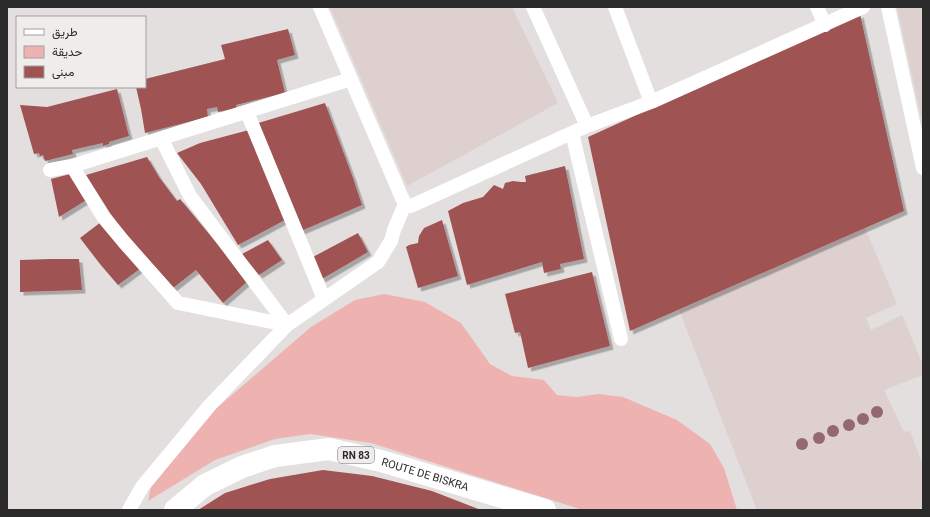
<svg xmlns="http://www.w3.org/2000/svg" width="930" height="517" font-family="Roboto,Vazirmatn,sans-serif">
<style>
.built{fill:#ddd0cf}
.green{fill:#eeb3b0}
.building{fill:#a05353;filter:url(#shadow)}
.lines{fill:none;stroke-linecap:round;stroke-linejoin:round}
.street{stroke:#fff;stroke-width:14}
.primary{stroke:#fff;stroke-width:22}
.tree{fill:#93686e}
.labels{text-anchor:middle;stroke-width:4;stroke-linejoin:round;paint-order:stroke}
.shield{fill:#f0ecec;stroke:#676565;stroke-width:1}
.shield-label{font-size:10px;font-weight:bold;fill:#2c2b2b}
.street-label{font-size:11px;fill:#2c2b2b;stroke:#f0ecec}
</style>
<defs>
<filter id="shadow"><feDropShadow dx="3.5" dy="3.5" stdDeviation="0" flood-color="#0004"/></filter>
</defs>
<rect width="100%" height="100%" fill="#e3dfdf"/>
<!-- built -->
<path class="built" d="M330 7H512L558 103 407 186Z
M897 7H923V126Z
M865 228 897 304 866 318 871 330 902 315 923 365V375L884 390 904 432 910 431 923 465V510H757L679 310Z"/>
<!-- green -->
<path class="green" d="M384 294 425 302 461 323 490 364 512 376 544 380 557 395 577 397 599 394 623 397 677 420 710 444 724 468 737 510H583L371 443 310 434 275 439 215 460 148 501 151 486 204 419 311 327 355 300Z"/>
<!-- building -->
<path class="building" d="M860 14 904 211 630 331 588 137Z
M288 29 295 55 277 60 285 93 236 105 237 108 218 112 217 107 207 109 208 117 145 133 141 109 136 87H145V79L225 59 221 45Z
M117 89 129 136 109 142V144L103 146V143L72 150 73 154 45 161 43 155 40 156 39 153 34 154 20 105 47 107Z
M325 103 353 178 362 205 301 231 255 124Z
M249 130 285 220 238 245 201 184 177 153 200 143Z
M147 157 159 177 177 201 180 199 248 281 223 303 196 270 173 288 130 239 110 213 86 175Z
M565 166 584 259 560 264 561 269 544 273 542 262 467 285 448 211 463 203 483 197 494 185 503 189 505 183 513 181 521 182H526L525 176Z
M70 174 88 199 59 217 51 179Z
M442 220 458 276 418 288 406 247 409 245 418 243 419 236 424 228Z
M101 222 141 268 118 285 100 264 80 238Z
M358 233 368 252 322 279 311 258Z
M268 240 282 260 259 275 242 254Z
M50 259H79L82 290 20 292V260Z
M592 272 610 346 528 368 520 332 515 333 505 294Z
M323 470 372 476 432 491 481 510H198L225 493 270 479Z"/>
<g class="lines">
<!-- street -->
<path class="street" d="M320 7 402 198 405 204 411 206 587 126 651 102 863 7
M533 7 587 126
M615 7 651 102
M817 7 825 25
M888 7 923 168
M247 112 324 299
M572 133 621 339
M161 138 190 196 287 325
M72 166 104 218 124 242 178 303 287 325
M50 170 72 166 351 79
M129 510 142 487 210 405 287 325 378 262 391 241 394 230 405 204"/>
<!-- primary -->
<path class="primary" id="s1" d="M175 510 205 485 242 467 275 456 329 449 381 461 545 510"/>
</g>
<!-- trees -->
<g class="tree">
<circle cx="877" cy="412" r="6"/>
<circle cx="863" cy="419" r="6"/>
<circle cx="849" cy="425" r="6"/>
<circle cx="833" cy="431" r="6"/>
<circle cx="819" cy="438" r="6"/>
<circle cx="802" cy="444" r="6"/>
</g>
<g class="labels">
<!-- shield labels -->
<rect class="shield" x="338" y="447" width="36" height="16" rx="3"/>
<g class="shield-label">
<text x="356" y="459">RN 83</text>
</g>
<!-- street labels -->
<g class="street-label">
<text dy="4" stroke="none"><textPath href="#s1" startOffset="269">ROUTE DE BISKRA</textPath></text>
</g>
</g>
<!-- border -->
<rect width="930" height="517" fill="none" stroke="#2c2b2b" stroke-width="16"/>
<!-- legend -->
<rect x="16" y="16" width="130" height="72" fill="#f0ecec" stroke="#a29f9f"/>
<rect x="24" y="29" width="20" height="6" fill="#ffffff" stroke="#a29f9f"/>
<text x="52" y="36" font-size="12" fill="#2c2b2b">طريق</text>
<rect x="24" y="46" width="20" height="12" fill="#eeb3b0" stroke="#a29f9f"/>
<text x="52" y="56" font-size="12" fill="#2c2b2b">حديقة</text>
<rect x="24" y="66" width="20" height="12" fill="#a05353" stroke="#a29f9f"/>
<text x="52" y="76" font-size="12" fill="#2c2b2b">مبنى</text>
</svg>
